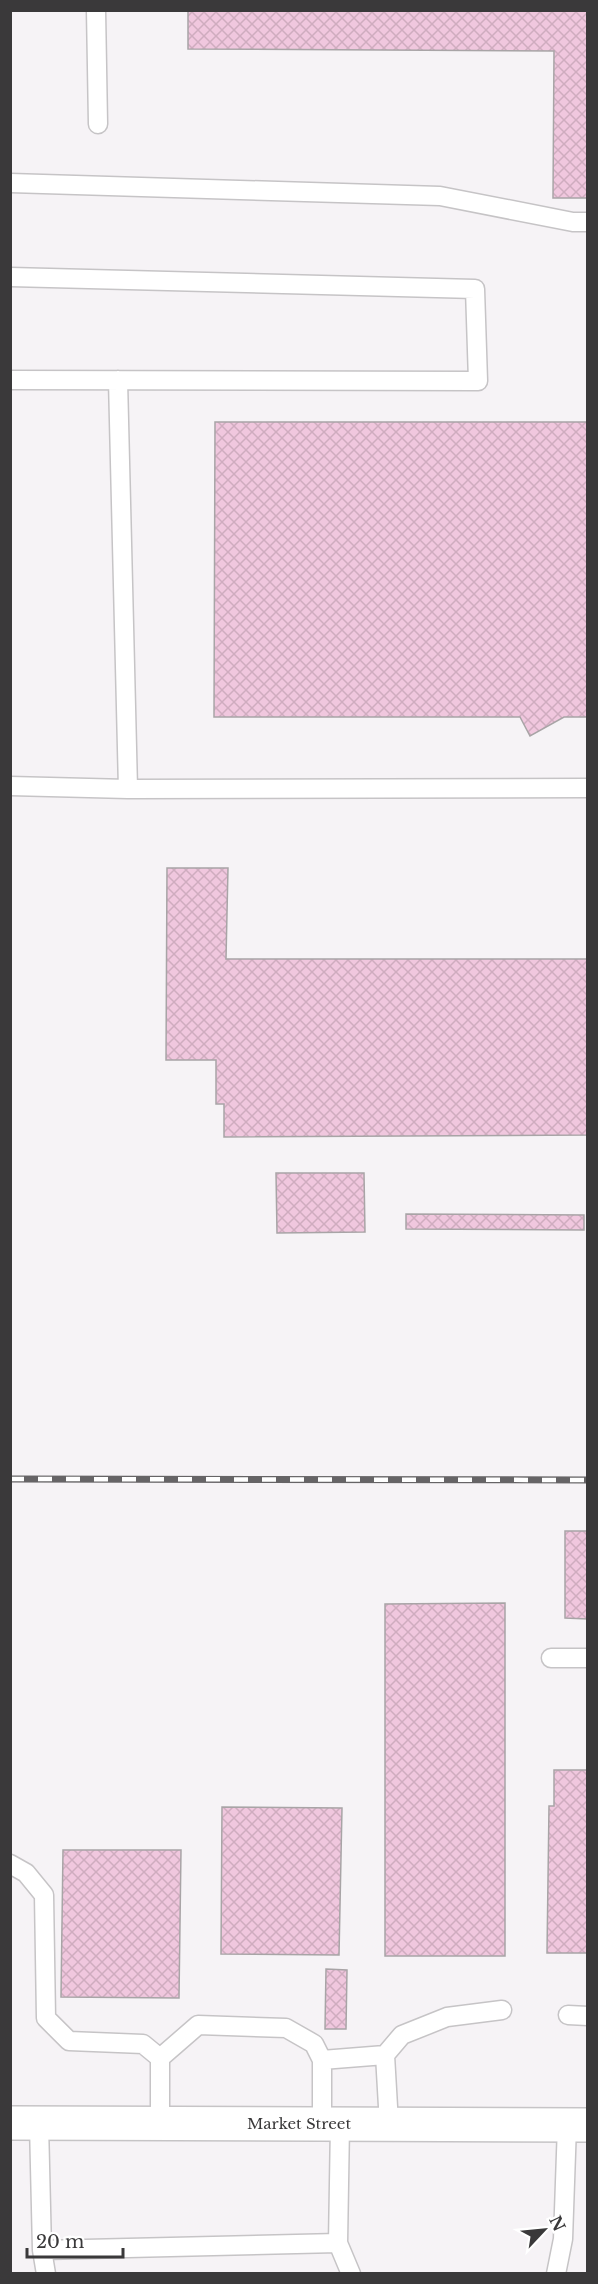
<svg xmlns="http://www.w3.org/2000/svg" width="598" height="2284" font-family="'Libre Baskerville',serif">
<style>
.building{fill:url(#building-cross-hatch);stroke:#a8a4a6;stroke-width:1.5}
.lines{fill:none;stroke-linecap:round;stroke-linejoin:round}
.lane-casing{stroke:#c6c4c6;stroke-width:21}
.street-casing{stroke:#c6c4c6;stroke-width:36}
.lane{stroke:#fff;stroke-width:18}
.street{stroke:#fff;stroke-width:33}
.rail-casing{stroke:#666466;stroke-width:7}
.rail{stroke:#fff;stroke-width:4.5;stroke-dasharray:14;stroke-linecap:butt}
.labels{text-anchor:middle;stroke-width:4.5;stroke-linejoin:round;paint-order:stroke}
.street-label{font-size:15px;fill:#3a393a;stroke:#fff}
</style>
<defs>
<pattern id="building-cross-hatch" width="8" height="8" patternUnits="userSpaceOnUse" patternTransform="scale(1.5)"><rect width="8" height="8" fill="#f0c7de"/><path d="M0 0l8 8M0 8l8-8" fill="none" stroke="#cfacbf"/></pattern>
</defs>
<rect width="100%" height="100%" fill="#f6f3f6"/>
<!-- building -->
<path class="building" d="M188 10H588V198H553L554 51 188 49Z
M215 422H588V717H564L530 736 520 717H214Z
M167 868H228L226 959H588V1135L224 1137V1104H216V1060H166Z
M276 1173H364L365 1232 277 1233Z
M406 1214 584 1215V1230L406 1229Z
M565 1531H588V1619L565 1618Z
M505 1603V1956H385V1604Z
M554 1770H588V1953H547L549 1806H554Z
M222 1807 342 1808 339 1955 221 1954Z
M63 1850H181L179 1998 61 1997Z
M326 1969 347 1970 346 2029H325Z"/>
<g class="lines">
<!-- lane casing -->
<g class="lane-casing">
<path id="lane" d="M96 10 98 124
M10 183 440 196 573 222H588
M10 277 475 289 478 381 10 380
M118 380 128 789
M10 786 128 789 588 788
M551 1658H588
M10 1864 26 1873 44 1895 46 2018 69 2041 143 2044 160 2058V2124
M568 2015 588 2016
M160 2058 198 2025 286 2028 314 2044 322 2060V2124
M322 2060 385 2055
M39 2124 42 2250 46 2274
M340 2124 338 2243 351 2274
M389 2124 385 2055 402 2035 447 2017 502 2010
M42 2250 338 2243
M556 2274 563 2239 567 2125"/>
</g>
<!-- street casing -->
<g class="street-casing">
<path id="street" d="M10 2123 588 2125"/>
</g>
<!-- lane -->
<use href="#lane" class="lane"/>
<!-- street -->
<use href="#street" class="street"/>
<!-- rail casing -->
<g class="rail-casing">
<path id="rail" d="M10 1479 588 1480"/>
</g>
<!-- rail -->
<use href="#rail" class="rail"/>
</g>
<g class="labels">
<!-- street labels -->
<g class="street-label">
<text x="299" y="2129">Market Street</text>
</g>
</g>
<!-- border -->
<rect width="598" height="2284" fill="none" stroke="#3a393a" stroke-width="24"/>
<!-- north arrow -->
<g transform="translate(544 2230) rotate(64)" stroke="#ffffff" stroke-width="4.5" paint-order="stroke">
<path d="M0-4.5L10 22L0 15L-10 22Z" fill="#3a393a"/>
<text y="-9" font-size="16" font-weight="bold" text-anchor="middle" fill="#3a393a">N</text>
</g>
<!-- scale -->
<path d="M27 2248v9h96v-9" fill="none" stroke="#3a393a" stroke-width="3"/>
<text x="36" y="2248" font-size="18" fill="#3a393a" stroke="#ffffff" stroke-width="4.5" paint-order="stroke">20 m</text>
</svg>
